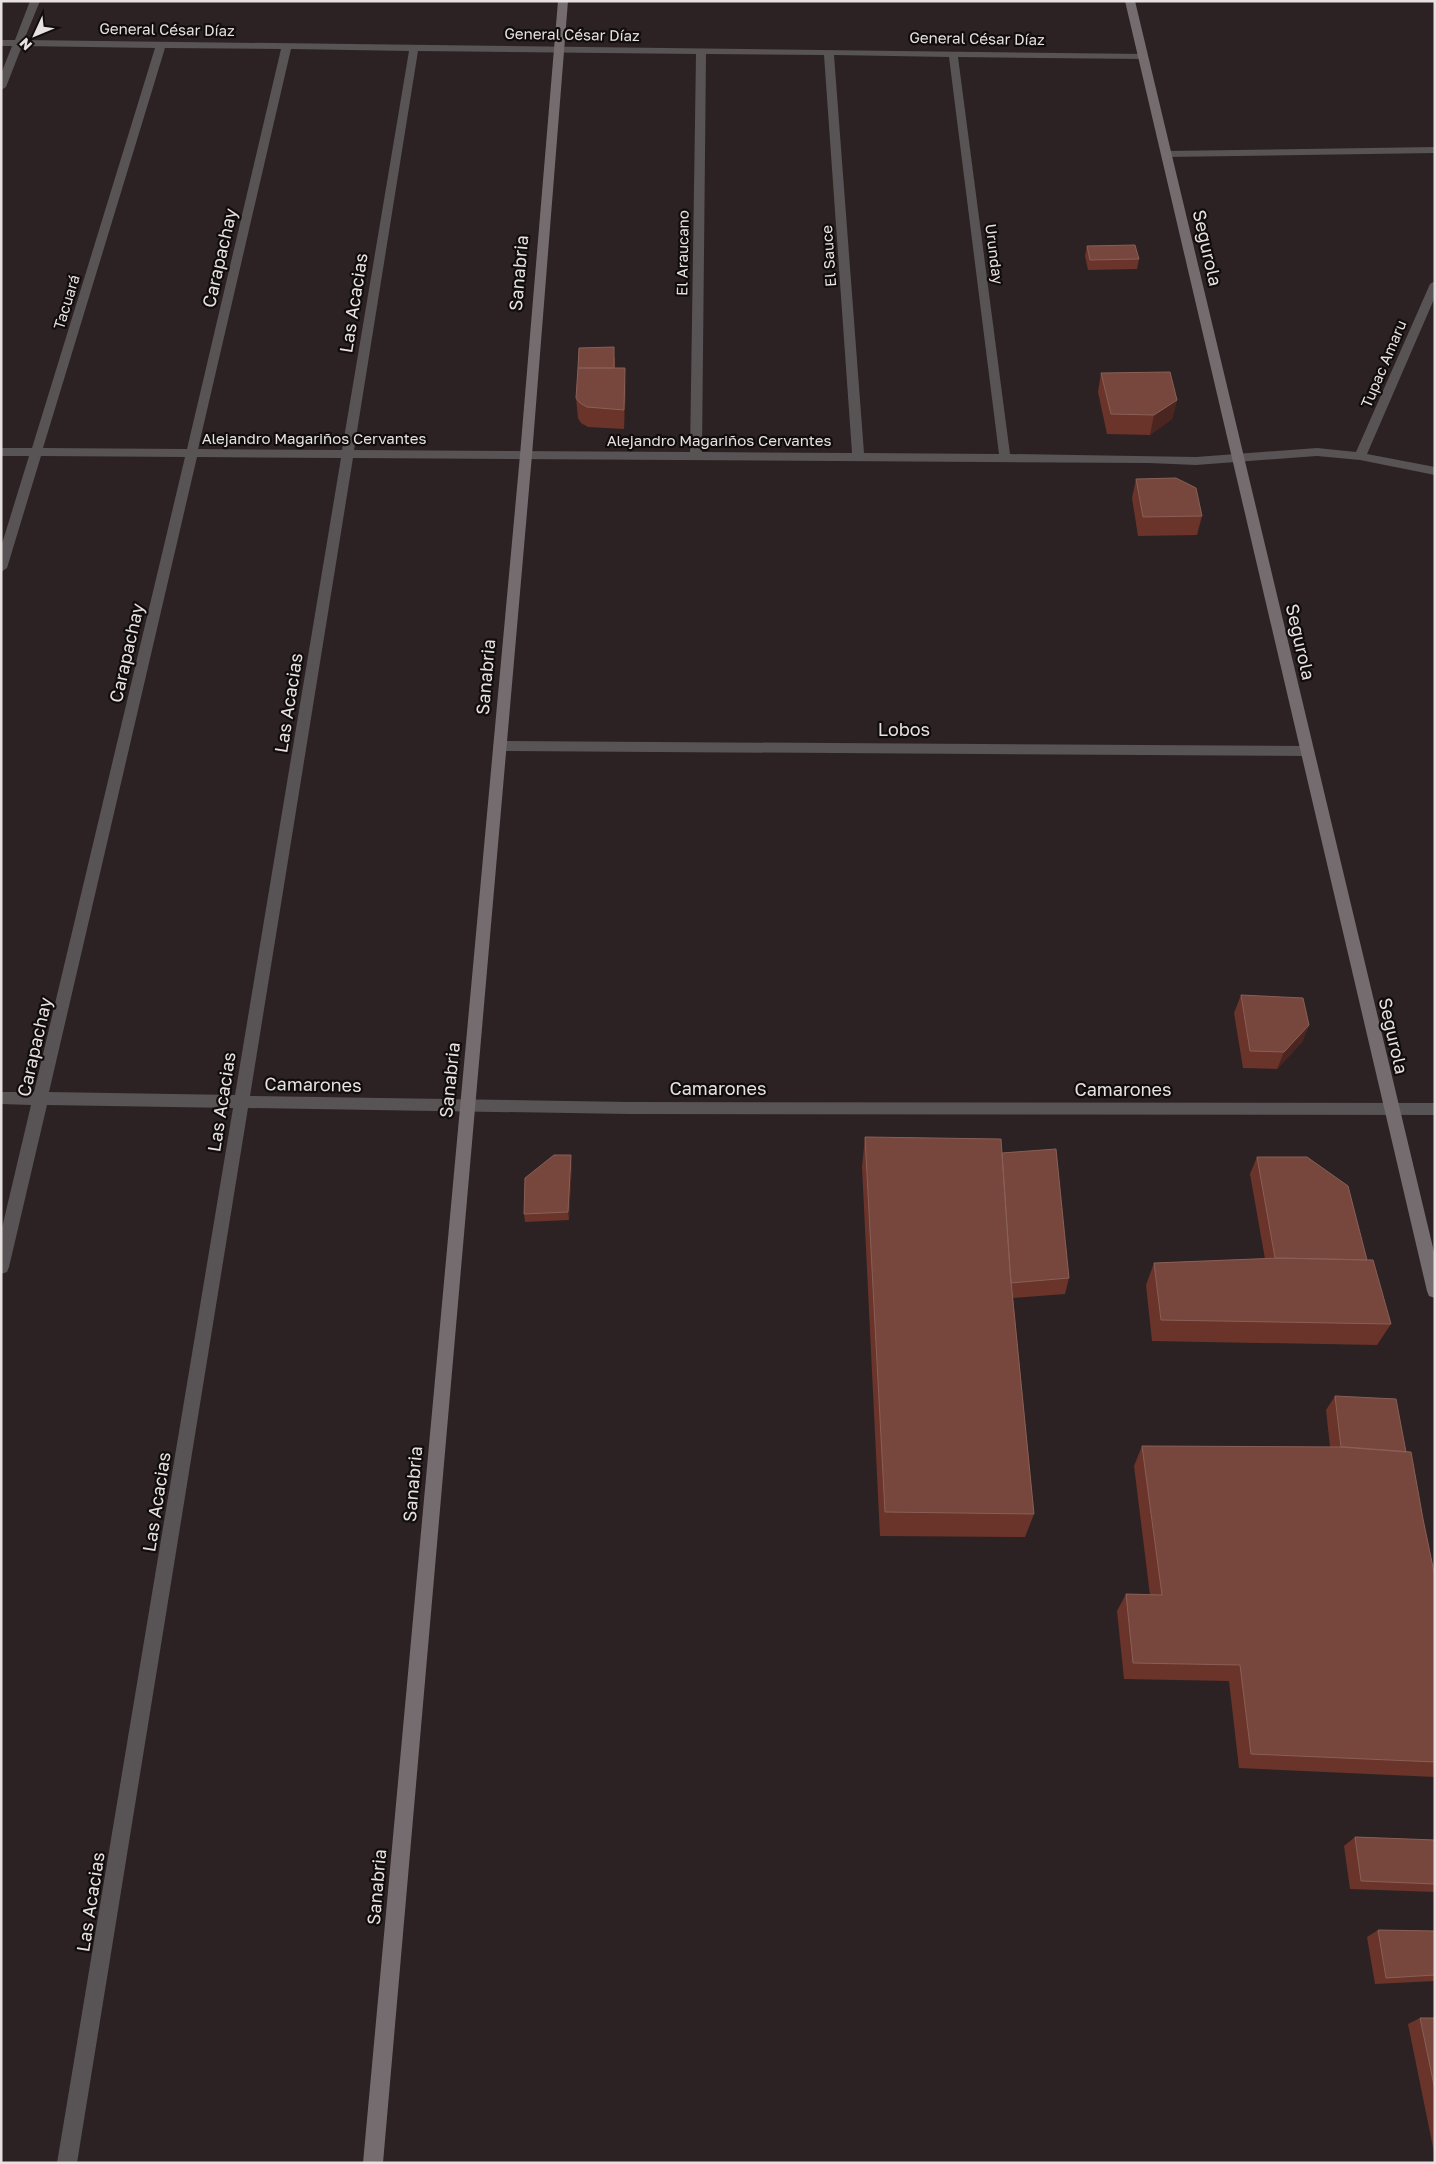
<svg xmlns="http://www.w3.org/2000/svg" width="1436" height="2164" font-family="'Golos Text',sans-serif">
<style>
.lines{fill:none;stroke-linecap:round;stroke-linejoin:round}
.street{fill:#585354;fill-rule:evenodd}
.secondary{fill:#746c6e;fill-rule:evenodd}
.wall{fill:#6a342a}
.shaded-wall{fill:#4b251f}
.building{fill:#77473d;stroke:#895f57}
.labels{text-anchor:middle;stroke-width:4.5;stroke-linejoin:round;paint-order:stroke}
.far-street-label{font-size:15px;fill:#e8e1e1;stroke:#110d0d}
.street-label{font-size:18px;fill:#e8e1e1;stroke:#110d0d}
</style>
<rect width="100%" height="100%" fill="#2c2223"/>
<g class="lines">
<!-- street -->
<path class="street" d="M30 1H40L24 40 1146 54 1148 56 1143 59 958 57 1010 454 1196 457 1317 448 1356 452 1430 284 1435 281V297L1367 454 1435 467V475L1360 460 1317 456 1196 465 1149 463 353 458 250 1096 629 1102 1435 1103V1115L629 1114 248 1108 77 2163H57L233 1108 47 1105 9 1267 7 1272 1 1274V1232L31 1105 1 1104V1092H34L185 457 41 456 7 568 1 572V547L29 456H1V448H32L155 48 22 46 6 87 1 90V74L12 46H1V40H15ZM165 48 281 49 187 449 43 448ZM291 49 409 51 342 450 198 449ZM418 51 696 54 690 452 354 450ZM706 54 824 55 852 453 702 452ZM834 55 949 57 999 454 864 453ZM197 457 341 458 235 1095 49 1092Z
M1435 147V153L1166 157 1161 154 1166 151Z
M500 741 1307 746 1312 748 1314 751 1312 754 1307 756 500 751 495 749 493 746 495 743Z"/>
<!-- secondary -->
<path class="secondary" d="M558 1H568L532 455 383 2163H363L520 455Z
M1125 1H1135L1435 1256V1298L1429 1296 1427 1291Z"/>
</g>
<!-- wall -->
<path class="wall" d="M1087 246 1139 259 1137 269 1088 270 1085 256Z
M615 357V368L626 387 624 429 588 427 581 423 578 418 576 398Z
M1101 373 1177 400 1172 419 1150 435 1107 434 1098 392Z
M1136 479 1202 516 1197 535 1138 536 1132 498Z
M1241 995 1309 1025 1302 1042 1277 1069 1243 1068 1234 1013Z
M865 1137 1002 1153 1069 1278 1065 1294 1013 1298 1034 1514 1025 1537 880 1536 862 1167Z
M1257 1157 1367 1260 1391 1324 1377 1345 1152 1341 1146 1285 1154 1263 1265 1259 1250 1174Z
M572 1163 569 1220 525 1222 524 1214Z
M1335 1396 1406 1452 1423 1519 1435 1577V1777L1239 1768 1229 1681 1124 1679 1117 1611 1126 1594 1150 1595 1134 1466 1142 1446 1330 1447 1326 1410Z
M1355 1837 1435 1840V1892L1350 1889 1344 1846Z
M1378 1930 1435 1931V1981L1375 1984 1367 1937Z
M1420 2018H1435V2157L1408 2024Z"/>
<!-- shaded-wall -->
<path class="shaded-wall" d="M625 368 626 387 624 429V410Z
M1177 400 1172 419 1150 435 1154 415Z
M1309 1025 1302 1042 1277 1069 1284 1052Z
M571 1155 572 1163 569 1220 568 1212Z"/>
<!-- building -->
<path class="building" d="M1135 245 1139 259 1090 260 1087 246Z
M614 347V368H578L579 348Z
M578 368H625L624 410 587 407 580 403 576 398Z
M1170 372 1177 400 1154 415 1111 414 1101 373Z
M1176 478 1196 488 1202 516 1143 517 1136 479Z
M1241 995 1303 998 1309 1025 1284 1052 1250 1051Z
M865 1137 1001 1139 1010 1271 1034 1514 885 1512Z
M1056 1149 1069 1278 1011 1283 1002 1153Z
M554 1155H571L568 1212 524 1214 525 1178Z
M1257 1157H1307L1348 1186 1367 1260 1275 1258Z
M1280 1258 1373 1260 1391 1324 1161 1320 1154 1263Z
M1335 1396 1396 1399 1406 1452 1341 1447Z
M1142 1446 1346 1447 1411 1452 1423 1519 1435 1577V1762L1251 1754 1240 1665 1133 1663 1126 1594 1162 1595Z
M1355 1837 1435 1840V1884L1361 1881Z
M1378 1930 1435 1931V1975L1386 1978Z
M1420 2018H1435V2090Z"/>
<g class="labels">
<!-- far-street labels -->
<g class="far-street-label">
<text transform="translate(167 30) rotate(1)" y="5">General César Díaz</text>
<text transform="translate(572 35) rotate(1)" y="5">General César Díaz</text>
<text transform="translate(977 39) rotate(1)" y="5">General César Díaz</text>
<text transform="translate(683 253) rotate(-89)" y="5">El Araucano</text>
<text transform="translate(994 254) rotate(83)" y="5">Urunday</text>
<text transform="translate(829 256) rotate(-94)" y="5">El Sauce</text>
<text transform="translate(67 302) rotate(-73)" y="5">Tacuará</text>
<text transform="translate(1384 364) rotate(-67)" y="5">Tupac Amaru</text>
<text x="314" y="444">Alejandro Magariños Cervantes</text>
<text x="719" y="446">Alejandro Magariños Cervantes</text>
</g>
<!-- street labels -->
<g class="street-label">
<text transform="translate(1207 248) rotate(77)" y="6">Segurola</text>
<text transform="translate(220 258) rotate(-77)" y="6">Carapachay</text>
<text transform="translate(519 273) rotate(-85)" y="6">Sanabria</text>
<text transform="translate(354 303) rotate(-81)" y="6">Las Acacias</text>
<text transform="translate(1300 642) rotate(77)" y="6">Segurola</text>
<text transform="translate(127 653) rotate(-77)" y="6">Carapachay</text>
<text transform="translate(486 677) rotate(-85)" y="6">Sanabria</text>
<text transform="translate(289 703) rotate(-81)" y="6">Las Acacias</text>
<text x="904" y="736">Lobos</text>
<text transform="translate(1393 1036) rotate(77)" y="6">Segurola</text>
<text transform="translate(35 1047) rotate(-77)" y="6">Carapachay</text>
<text transform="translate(450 1080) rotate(-84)" y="6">Sanabria</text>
<text transform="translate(313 1085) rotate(1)" y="6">Camarones</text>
<text x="718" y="1095">Camarones</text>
<text x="1123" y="1096">Camarones</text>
<text transform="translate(222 1102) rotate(-81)" y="6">Las Acacias</text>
<text transform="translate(413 1484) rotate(-85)" y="6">Sanabria</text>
<text transform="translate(157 1502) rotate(-81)" y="6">Las Acacias</text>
<text transform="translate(377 1887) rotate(-85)" y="6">Sanabria</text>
<text transform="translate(91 1902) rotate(-81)" y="6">Las Acacias</text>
</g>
</g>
<!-- border -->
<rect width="1436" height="2164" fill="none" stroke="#e8e1e1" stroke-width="5"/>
<!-- north arrow -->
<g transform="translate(35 35) rotate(226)" stroke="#110d0d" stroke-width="4" paint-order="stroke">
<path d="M0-4L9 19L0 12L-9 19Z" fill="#e8e1e1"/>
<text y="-8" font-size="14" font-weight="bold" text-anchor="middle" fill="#e8e1e1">N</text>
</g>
</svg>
